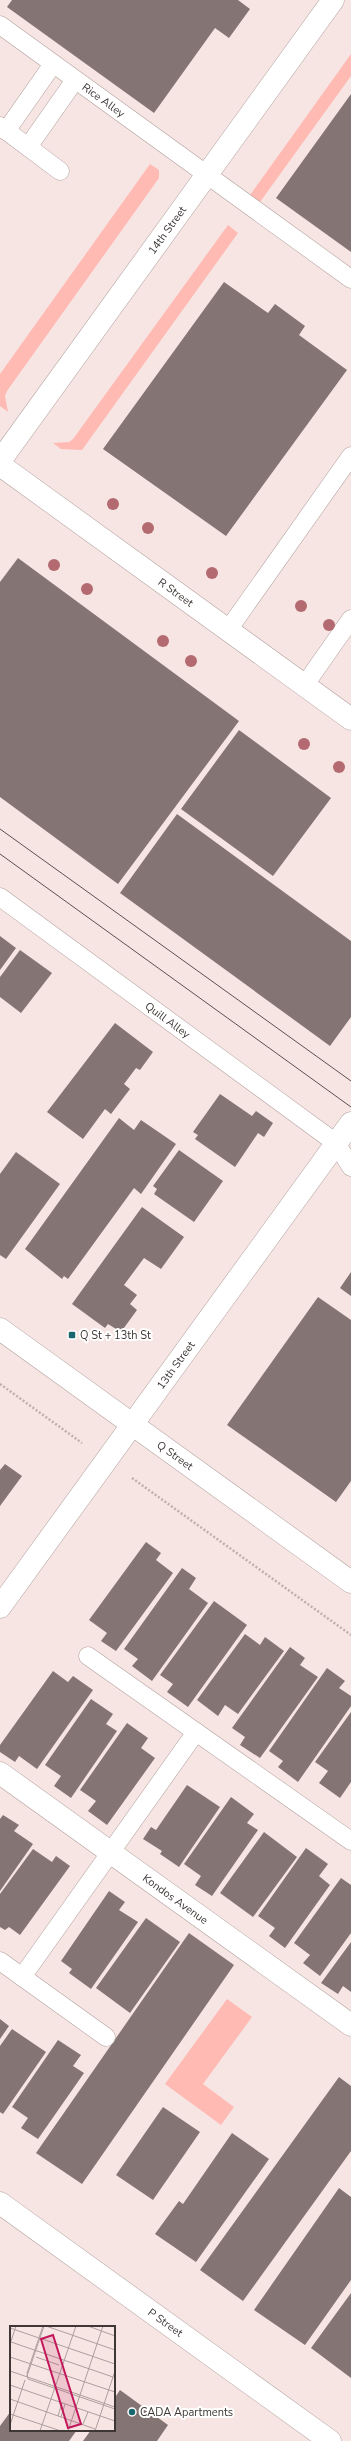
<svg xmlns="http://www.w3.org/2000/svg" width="351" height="2441" font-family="'Nunito Sans',sans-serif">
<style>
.green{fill:#ffbab4}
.building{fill:#847473}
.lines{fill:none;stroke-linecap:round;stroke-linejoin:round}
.service-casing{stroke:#b2a19f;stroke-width:19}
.minor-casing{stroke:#b2a19f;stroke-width:23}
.secondary-casing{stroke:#b2a19f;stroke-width:23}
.path{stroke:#beafad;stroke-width:2.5;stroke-dasharray:2 2;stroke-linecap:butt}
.service{stroke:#fff;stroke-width:18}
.minor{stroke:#fff;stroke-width:22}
.secondary{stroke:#fff;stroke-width:22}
.tram{stroke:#5a5150;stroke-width:1}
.tree{fill:#b36a70}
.poi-dot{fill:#1a666e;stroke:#fff;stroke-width:1.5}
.labels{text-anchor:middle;stroke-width:4;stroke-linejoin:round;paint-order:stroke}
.street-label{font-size:11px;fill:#3e3736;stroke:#fff}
.poi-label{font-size:11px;fill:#3e3736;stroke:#fff;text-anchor:start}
.inset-road{fill:none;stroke:#ad9f9e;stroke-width:1}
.view{fill:#c2185b;fill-opacity:0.15;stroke:#c2185b;stroke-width:2}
.inset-edge{fill:none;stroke:#3e3736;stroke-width:2}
</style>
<rect width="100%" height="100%" fill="#f7e5e3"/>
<!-- green -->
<path class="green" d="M351 54V76L260 202 250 195Z
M150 164 159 170V178L7 391 5 396 8 412 0 406V374Z
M228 225 238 233 82 450 61 449 53 443 69 442 73 439Z
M227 1999 252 2017 203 2084 234 2107 221 2125 165 2084Z"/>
<!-- building -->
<path class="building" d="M12 0H238L250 9 229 38 215 28 154 113 7 7Z
M351 94V252L276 198Z
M224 282 268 313 275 304 305 326 299 335 347 370 226 536 103 449Z
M18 558 239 721 118 884 0 797V582Z
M239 730 331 798 273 876 181 809Z
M177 814 351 941V1017L330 1046 120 893Z
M0 936 16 948 0 970Z
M20 950 52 973 21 1013 0 997V977Z
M115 1023 153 1052 140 1070 136 1068 124 1084 130 1089 111 1114 105 1109 83 1139 47 1112Z
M220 1094 252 1116 256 1111 273 1123 264 1137 258 1133 235 1167 195 1139 198 1135 193 1132Z
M119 1118 134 1130 141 1120 176 1144 141 1194 134 1188 68 1279 64 1276 62 1279 25 1249Z
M179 1150 223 1181 194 1222 154 1194 157 1189 153 1186Z
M16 1152 60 1184 6 1259 0 1255V1174Z
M142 1207 184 1237 161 1269 144 1258 124 1285 137 1295 130 1304 137 1310 121 1332 108 1324 105 1328 72 1304Z
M351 1272V1296L340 1288Z
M318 1297 351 1320V1481L336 1502 227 1425Z
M5 1464 22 1476 0 1506V1470Z
M146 1542 161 1553 156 1560 173 1573 116 1651 101 1641 107 1633 89 1620Z
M182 1568 196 1578 189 1589 208 1603 152 1681 132 1666 138 1659 124 1649Z
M214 1601 247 1625 188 1707 167 1692 173 1684 160 1675Z
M245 1634 260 1645 265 1637 284 1651 238 1714 225 1705 218 1716 197 1700Z
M290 1647 305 1658 300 1665 318 1677 260 1758 240 1745 245 1737 232 1728Z
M327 1668 345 1681 339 1688 351 1696V1706L298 1782 278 1767 283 1761 269 1751Z
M53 1671 68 1682 73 1676 93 1690 37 1769 19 1756 15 1762 0 1752V1745Z
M91 1699 113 1714 106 1724 117 1731 71 1798 54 1786 61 1776 45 1765Z
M351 1712V1782L340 1798 319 1783 328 1771 315 1762Z
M127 1723 148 1738 141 1748 155 1758 107 1825 88 1811 96 1801 80 1790Z
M187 1785 220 1807 179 1867 160 1854 162 1851 143 1839 151 1827 156 1830Z
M231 1797 254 1814 247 1823 258 1830 212 1896 195 1885 201 1876 184 1864Z
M3 1815 19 1825 14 1831 33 1844 0 1891V1819Z
M264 1832 297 1857 253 1917 220 1893Z
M306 1848 328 1864 319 1876 330 1885 285 1948 269 1936 275 1928 258 1916Z
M33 1849 52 1862 56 1856 70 1866 20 1935 9 1927 5 1930 0 1927V1894Z
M341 1878 351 1885V1933L320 1976 303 1963 310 1955 294 1943Z
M109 1891 125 1902 119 1910 138 1922 91 1989 69 1973 72 1969 61 1961Z
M146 1918 180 1942 130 2013 96 1988Z
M189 1933 234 1965 82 2184 36 2153Z
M351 1942V1992L343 1986 338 1994 321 1983Z
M0 2019 9 2026 0 2039Z
M12 2029 46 2052 3 2114 0 2112V2046Z
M58 2040 81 2055 73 2066 84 2073 38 2139 21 2128 28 2118 12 2107Z
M339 2077 351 2086V2151L243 2301 200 2270Z
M163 2107 200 2132 153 2200 116 2175Z
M232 2133 269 2159 196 2262 155 2234 179 2201 183 2204Z
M339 2188 351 2197V2280L305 2345 254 2310Z
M351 2293V2378L311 2348Z
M120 2390 168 2425 157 2441H83L91 2430H114V2399Z
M11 2411V2430H77L69 2441H0V2426Z"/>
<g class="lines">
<!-- service casing -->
<g class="service-casing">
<g id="service">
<path id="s1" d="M0 25 351 279"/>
<path d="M0 126 60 171"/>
<path d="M6 131 53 64"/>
<path d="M28 147 75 80"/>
<path d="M228 630 351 456"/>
<path d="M304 686 351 619"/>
<path id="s2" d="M0 897 336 1143 351 1167"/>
<path d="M88 1656 351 1841"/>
<path d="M0 1961 106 2037"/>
<path d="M22 1977 196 1732"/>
</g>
</g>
<!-- minor casing -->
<g class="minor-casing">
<g id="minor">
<path id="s3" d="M0 461 333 0"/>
<path id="s4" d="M0 465 351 719"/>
<path id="s5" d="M0 1607 351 1123"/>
<path id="s6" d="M0 1773 351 2025"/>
</g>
</g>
<!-- secondary casing -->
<g class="secondary-casing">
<g id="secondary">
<path id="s7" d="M0 1329 351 1582"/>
<path id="s8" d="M0 2203 330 2441"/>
</g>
</g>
<!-- path -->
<path class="path" d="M0 1384 82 1443
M132 1478 351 1635"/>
<!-- service -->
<use href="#service" class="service"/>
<!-- minor -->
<use href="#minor" class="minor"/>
<!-- secondary -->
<use href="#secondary" class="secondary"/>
<!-- tram -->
<path class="tram" d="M0 829 351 1081
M0 854 351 1107"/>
</g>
<!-- trees -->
<g class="tree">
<circle cx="113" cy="504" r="6"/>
<circle cx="148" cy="528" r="6"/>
<circle cx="54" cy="565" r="6"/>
<circle cx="212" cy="573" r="6"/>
<circle cx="87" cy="589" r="6"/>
<circle cx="301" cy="606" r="6"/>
<circle cx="329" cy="625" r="6"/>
<circle cx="163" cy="641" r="6"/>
<circle cx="191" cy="661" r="6"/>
<circle cx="304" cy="744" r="6"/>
<circle cx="339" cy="767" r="6"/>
</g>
<!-- markers -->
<g class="poi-dot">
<rect x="68" y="1331" width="8" height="8" rx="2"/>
<circle cx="132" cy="2412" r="4"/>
</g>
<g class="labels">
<!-- street labels -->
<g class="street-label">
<text dy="4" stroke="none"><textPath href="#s1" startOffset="128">Rice Alley</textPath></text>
<text dy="4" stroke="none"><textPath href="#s3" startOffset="285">14th Street</textPath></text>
<text dy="4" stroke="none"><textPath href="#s4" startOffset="217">R Street</textPath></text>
<text dy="4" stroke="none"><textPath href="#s2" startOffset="208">Quill Alley</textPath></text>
<text dy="4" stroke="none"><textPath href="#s5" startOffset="299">13th Street</textPath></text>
<text dy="4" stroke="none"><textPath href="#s7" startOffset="216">Q Street</textPath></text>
<text dy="4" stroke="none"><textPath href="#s6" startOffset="216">Kondos Avenue</textPath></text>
<text dy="4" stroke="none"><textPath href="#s8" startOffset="204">P Street</textPath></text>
</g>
<!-- poi labels -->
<g class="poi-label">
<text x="80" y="1339">Q St + 13th St</text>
<text x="140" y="2416">CADA Apartments</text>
</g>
</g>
<!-- overview -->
<g transform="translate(10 2326)">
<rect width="105" height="105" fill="#f7e5e3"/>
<path class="inset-road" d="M33 0 17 47 18 53 105 83M36 0 105 24M78 0 105 10M0 2 105 38M1 16 103 51M0 18 6 0M0 31 105 66M26 31 49 39M0 45 105 81M17 50 34 0M0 59 105 95M0 73 85 103M0 88 51 105M48 90 52 77M51 91 55 78M73 98 78 86M0 99 15 54M30 105 66 0M58 105 93 0M85 105 105 45"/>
<path class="view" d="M43 9 71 98 58 102 31 13Z"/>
<rect width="105" height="105" class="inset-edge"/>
</g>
</svg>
